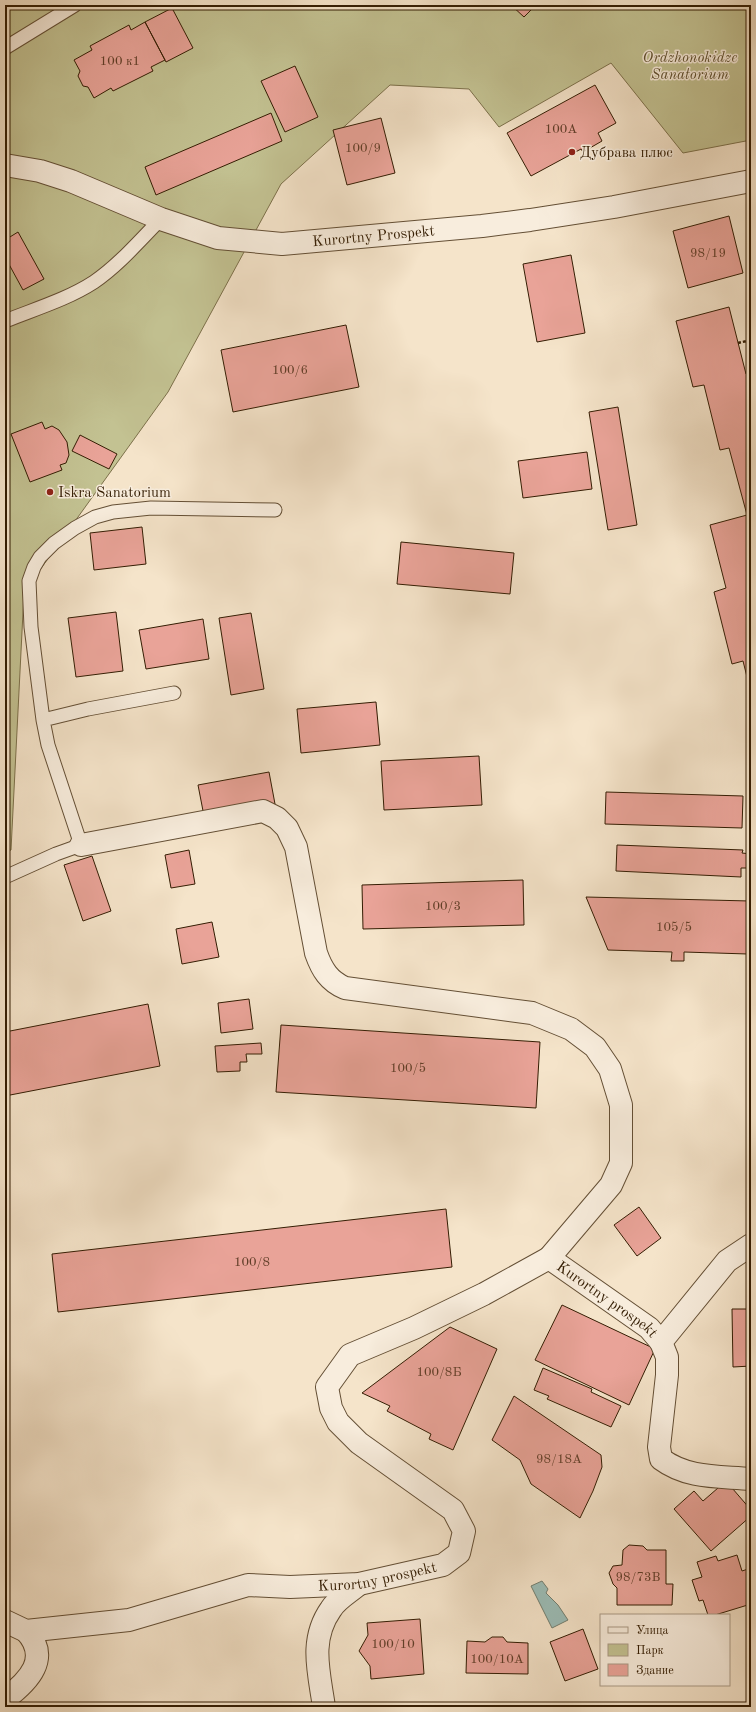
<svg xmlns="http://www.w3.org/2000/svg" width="756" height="1712" font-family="'Old Standard TT',serif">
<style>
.green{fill:#c3c292;stroke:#7c704a}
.water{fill:#9cbeb8;stroke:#727e70}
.building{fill:#e9a398;stroke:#341d03}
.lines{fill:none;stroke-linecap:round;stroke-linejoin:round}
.service-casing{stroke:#644f35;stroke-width:15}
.minor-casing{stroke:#644f35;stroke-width:24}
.tertiary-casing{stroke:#644f35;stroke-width:24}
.path{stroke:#341d03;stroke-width:2.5;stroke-dasharray:3 2;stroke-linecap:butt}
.service{stroke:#f8eddd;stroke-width:13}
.minor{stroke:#f8eddd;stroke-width:22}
.tertiary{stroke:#f8eddd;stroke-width:22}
.poi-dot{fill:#8f2418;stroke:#f8eddd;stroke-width:1.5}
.labels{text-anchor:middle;stroke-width:3;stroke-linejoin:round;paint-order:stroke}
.number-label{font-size:13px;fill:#613e28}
.park-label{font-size:15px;font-style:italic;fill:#5f4f2e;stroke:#f8eddd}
.poi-label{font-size:15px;fill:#341d03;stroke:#f8eddd;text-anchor:start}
.street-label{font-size:15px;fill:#341d03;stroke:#f8eddd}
</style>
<rect width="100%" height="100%" fill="#f5e4ca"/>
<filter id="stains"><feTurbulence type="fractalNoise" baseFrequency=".005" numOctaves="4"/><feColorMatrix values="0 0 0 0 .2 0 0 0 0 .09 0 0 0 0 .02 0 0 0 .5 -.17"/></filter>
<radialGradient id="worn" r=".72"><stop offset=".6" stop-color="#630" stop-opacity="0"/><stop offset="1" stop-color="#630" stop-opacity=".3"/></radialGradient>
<!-- green -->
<path class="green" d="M5 5H751V140L683 153 611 63 499 127 469 89 390 85 281 184 168 392 24 592 11 850 5 852Z"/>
<!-- water -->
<path class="water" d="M542 1581 548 1589 546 1593 558 1605 568 1620 552 1628 531 1586Z"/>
<!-- building -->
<path class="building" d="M511 5H536L524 17Z
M172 8 193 48 166 62 145 22Z
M145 22 165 60 151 67 153 71 113 91 111 88 94 98 88 87 83 86 78 76 80 71 74 60 92 50 90 46 129 25 131 30Z
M295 66 318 117 285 132 261 81Z
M595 85 616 123 598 133 602 141 583 152 581 149 531 176 507 133Z
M271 113 282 141 156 195 145 167Z
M381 118 395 173 347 185 333 130Z
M729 216 743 273 688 288 673 231Z
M18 232 44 279 23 290 5 257V240Z
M571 255 585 333 537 342 523 264Z
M729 307 746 374 751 373V693L743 661 732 664 714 592 726 588 710 525 747 515 729 448 720 450 704 385 693 387 676 321Z
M346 325 359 387 233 412 221 350Z
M618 407 637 525 608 530 589 412Z
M42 422 45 429 52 426 59 430 67 442 69 455 66 463 60 465 62 470 30 482 11 434Z
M80 435 117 454 109 469 72 451Z
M587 452 592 489 523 498 518 461Z
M142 527 146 564 94 570 90 533Z
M401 542 514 553 510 594 397 584Z
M116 612 123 671 76 677 68 618Z
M251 613 264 689 231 695 219 618Z
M203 619 209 659 146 669 139 630Z
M376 702 380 745 301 753 297 709Z
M479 756 482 805 384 810 381 761Z
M269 772 275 804 204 816 198 785Z
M606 792 743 796 742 828 605 824Z
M617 845 743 850 742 853 751 854V868H741V877L616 871Z
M189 850 195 884 171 888 165 855Z
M92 856 111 911 83 921 64 865Z
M523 880 524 925 363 929 362 885Z
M586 897 750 901 748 954 684 952V961H671L672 952 608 950Z
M212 922 219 957 182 964 176 929Z
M249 999 253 1029 221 1033 218 1003Z
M148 1004 160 1066 5 1096V1032Z
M281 1025 540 1042 536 1108 276 1092Z
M261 1043 262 1054H246L247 1062H240V1071L217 1072 215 1046Z
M639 1207 661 1238 637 1256 614 1225Z
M446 1209 452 1267 58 1312 52 1254Z
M562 1305 655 1349 629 1405 535 1360Z
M732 1309H751V1366L733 1367Z
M450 1327 497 1349 453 1450 429 1439 431 1434 387 1411 390 1406 362 1393Z
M543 1368 592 1389 591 1392 621 1406 611 1427 547 1399 549 1396 534 1390Z
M514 1396 601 1455 602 1467 593 1491 580 1518 531 1484 520 1460 492 1440Z
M5 1440 9 1447 5 1464Z
M726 1481 751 1510V1516L711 1551 674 1509 694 1491 703 1501Z
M629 1545 643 1546 647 1550H666V1584H673L672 1605H617V1588L613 1584 609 1573 613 1566 622 1565 623 1550Z
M737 1555 742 1571 751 1568V1604L715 1615H708L703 1600 699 1601 692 1580 702 1577 697 1562 716 1556 718 1561Z
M420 1619 424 1674 371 1679 370 1666 359 1651 368 1635 367 1623Z
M583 1629 598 1669 565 1681 550 1642Z
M492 1637H503L507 1642 528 1643V1674L466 1673 467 1641 485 1642Z"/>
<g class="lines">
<!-- service casing -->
<g class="service-casing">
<path id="service" d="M5 48 75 5
M5 321C35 309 68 299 94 282 119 265 140 240 161 219
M43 720 88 709 174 693
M5 877 56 854 81 845 48 745 43 720 31 627 29 581 34 567 40 557 54 543 75 528 95 517 113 512 151 508 275 510"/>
</g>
<!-- minor casing -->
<g class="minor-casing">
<g id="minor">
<path d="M81 845 263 811 277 818 287 828 296 847 316 953C322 970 329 981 345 988L532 1013 571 1029 595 1047 610 1069 621 1105V1163L611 1185 549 1258"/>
<path d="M751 1245 727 1261 661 1342 667 1357V1375L659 1447 661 1459C688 1479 719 1476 751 1479"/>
<path id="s1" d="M5 1621 26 1631 129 1620 248 1585 290 1587 359 1584 443 1565 459 1553 464 1531 453 1510 359 1443 338 1422 331 1408 327 1387 350 1355 414 1328 484 1294 549 1258 649 1328 661 1342"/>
<path d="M5 1699C29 1681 51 1658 26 1631"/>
<path d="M324 1707C319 1672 309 1640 331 1609 337 1599 350 1592 359 1584"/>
</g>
</g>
<!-- tertiary casing -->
<g class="tertiary-casing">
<g id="tertiary">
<path id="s2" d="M5 165 40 171 71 181 161 219 218 238 282 244 482 226 530 220 614 207 751 181"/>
</g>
</g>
<!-- path -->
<path class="path" d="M738 343 751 340"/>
<!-- service -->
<use href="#service" class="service"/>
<!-- minor -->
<use href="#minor" class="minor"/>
<!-- tertiary -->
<use href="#tertiary" class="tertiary"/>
</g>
<!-- markers -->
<g class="poi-dot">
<circle cx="572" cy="152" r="4"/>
<circle cx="50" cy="492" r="4"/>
</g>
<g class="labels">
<!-- number labels -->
<g class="number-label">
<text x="120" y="65">100 к1</text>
<text x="561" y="133">100А</text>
<text x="363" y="152">100/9</text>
<text x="708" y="257">98/19</text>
<text x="290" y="374">100/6</text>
<text x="443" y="910">100/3</text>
<text x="674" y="931">105/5</text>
<text x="408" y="1072">100/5</text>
<text x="252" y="1266">100/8</text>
<text x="439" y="1376">100/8Б</text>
<text x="559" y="1463">98/18А</text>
<text x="638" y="1581">98/73В</text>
<text x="393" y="1648">100/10</text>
<text x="497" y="1663">100/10А</text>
</g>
<!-- park labels -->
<g class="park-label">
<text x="690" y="62">Ordzhonokidze<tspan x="690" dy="17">Sanatorium</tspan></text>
</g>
<!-- poi labels -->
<g class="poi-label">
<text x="580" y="157">Дубрава плюс</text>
<text x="58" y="497">Iskra Sanatorium</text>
</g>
<!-- street labels -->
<g class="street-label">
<text dy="5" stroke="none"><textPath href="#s2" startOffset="382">Kurortny Prospekt</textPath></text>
<text dy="5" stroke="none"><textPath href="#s1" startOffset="1029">Kurortny prospekt</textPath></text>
<text dy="5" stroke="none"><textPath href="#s1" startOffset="381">Kurortny prospekt</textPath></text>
</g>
</g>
<!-- margin -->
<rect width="756" height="1712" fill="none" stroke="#f5e4ca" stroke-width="20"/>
<rect x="6" y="6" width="744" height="1700" fill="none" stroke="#341d03" stroke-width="2"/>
<rect x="10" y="10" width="736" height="1692" fill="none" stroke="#341d03"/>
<!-- legend -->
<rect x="600" y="1614" width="130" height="72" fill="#f8eddd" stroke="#aa9a86"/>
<rect x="608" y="1627" width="20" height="6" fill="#f8eddd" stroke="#aa9a86"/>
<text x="636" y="1634" font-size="12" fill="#341d03">Улица</text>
<rect x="608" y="1644" width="20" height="12" fill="#c3c292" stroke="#aa9a86"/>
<text x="636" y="1654" font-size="12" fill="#341d03">Парк</text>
<rect x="608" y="1664" width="20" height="12" fill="#e9a398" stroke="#aa9a86"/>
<text x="636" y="1674" font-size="12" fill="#341d03">Здание</text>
<rect width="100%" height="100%" filter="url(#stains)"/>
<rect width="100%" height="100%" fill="url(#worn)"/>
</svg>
